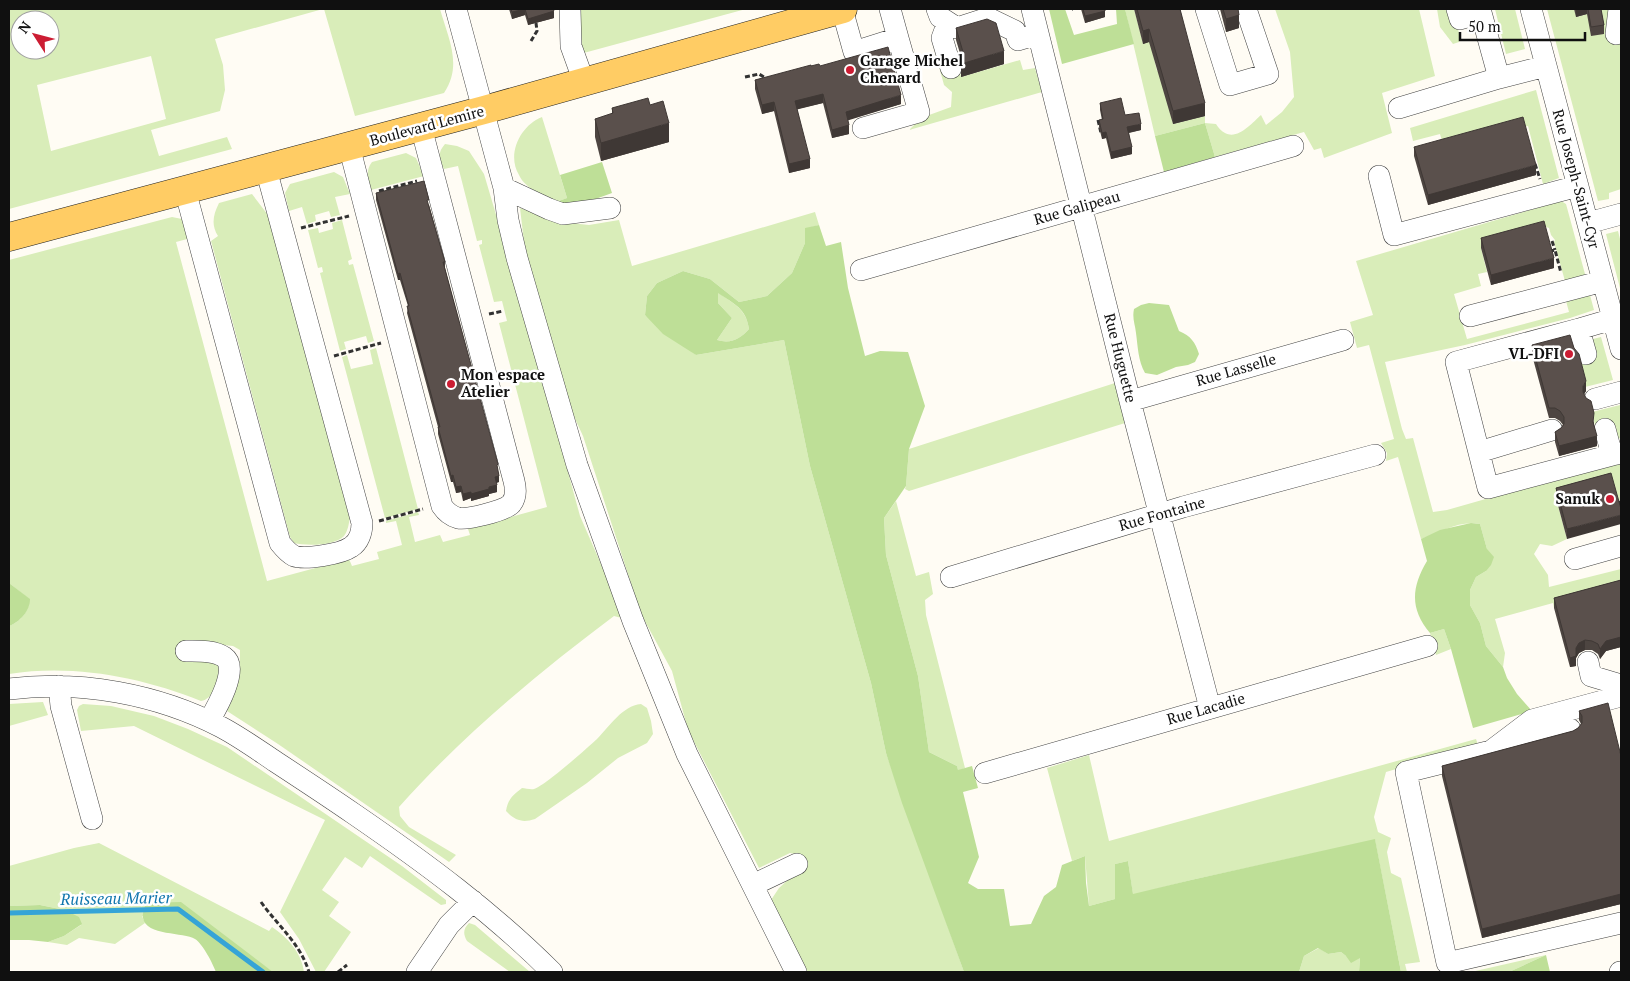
<svg xmlns="http://www.w3.org/2000/svg" width="1630" height="981" font-family="'PT Serif',serif">
<style>
.green{fill:#d9edb9;fill-rule:evenodd}
.forest{fill:#bedf97;fill-rule:evenodd}
.lines{fill:none;stroke-linecap:round;stroke-linejoin:round}
.stream{stroke:#35a4d7;stroke-width:5}
.minor-casing{stroke:#434343;stroke-width:22}
.major-casing{stroke:#212121;stroke-width:29}
.path{stroke:#323232;stroke-width:3;stroke-dasharray:5 2.5;stroke-linecap:butt}
.minor{stroke:#fff;stroke-width:21}
.major{stroke:#ffcc64;stroke-width:28}
.wall{fill:#4d4541}
.shaded-wall{fill:#3f3835}
.building{fill:#5a504c;stroke:#3f3835}
.poi-dot{fill:#cc1d33;stroke:#fff;stroke-width:2}
.labels{text-anchor:middle;stroke-width:5;stroke-linejoin:round;paint-order:stroke}
.poi-label{font-size:15px;font-weight:bold;fill:#101010;stroke:#fff;text-anchor:start}
.street-label{font-size:15px;fill:#101010;stroke:#fff}
.water-label{font-size:16px;font-style:italic;fill:#0f75ad;stroke:#fff}
</style>
<rect width="100%" height="100%" fill="#fffcf4"/>
<!-- green -->
<path class="green" d="M9 9H323L215 39 223 65 225 90 220 111 151 130 159 156 227 137 232 149 9 209ZM20 20H50V50H20ZM151 56 166 119 51 151 37 85Z
M324 9H440C448 38 463 65 444 93L355 116Z
M574 9H746L580 54Z
M1125 9H1134L1143 43 1159 40 1152 50 1157 71 1165 69 1173 124 1205 116V123L1216 124C1218 127 1221 131 1225 133 1238 140 1252 123 1261 115L1266 125 1282 112 1294 97 1290 52 1275 9H1419L1435 76 1382 93 1392 133 1324 158 1321 148 1314 150 1304 132 1215 157 1205 123 1155 136Z
M1437 9H1453L1460 37 1459 42 1453 44 1440 27Z
M1495 9H1515L1525 49 1506 54Z
M1547 9H1574L1577 17 1603 9H1610L1621 35V189L1609 193V199L1598 201Z
M932 41H935L946 78 960 73 961 77 1020 60 1023 70 1035 68 1042 92 909 130 921 118 951 107 952 92 944 85Z
M1536 90 1559 178 1543 184 1528 126 1444 148 1440 134 1413 141 1410 128Z
M542 117 567 198C564 199 559 201 556 202 548 202 541 197 535 192 529 187 522 182 519 175 506 154 521 125 542 117Z
M445 144 457 146 469 151 484 174 518 289 580 516 625 619 614 616C538 673 463 735 399 807L400 816 409 827 456 855 449 862 278 744 227 711C238 690 240 672 240 650L233 646 214 644C215 652 219 664 219 672 218 683 213 699 201 701 140 677 74 664 9 674V626C20 622 30 611 29 599L9 583V260L172 217 182 219 191 238 176 242 267 581 349 559 352 566 379 559 377 552 402 545 396 521 386 523V521L418 512 419 515 409 517 415 542 440 535 443 542 470 535 468 529 547 507 499 323 507 321 502 301 494 302 479 245 482 244V240L477 241 458 166 444 169C439 159 437 153 445 144Z
M406 153 416 158 424 176 371 190C368 180 365 171 372 162Z
M334 172 343 177 350 194 335 197 340 215 331 217 329 211 315 215 316 221 307 224 302 207 289 211 285 193 290 184Z
M252 194 268 215 350 517C349 523 348 531 344 536 335 546 306 546 294 543L290 537 211 241 218 236C211 225 213 215 219 203Z
M1561 201 1566 204 1585 274 1583 276 1565 281 1554 242 1555 240 1551 235 1549 228 1546 227 1481 248 1487 272 1478 274 1481 286 1454 294 1467 339 1569 312 1566 301 1590 295 1594 310 1570 318 1465 345 1385 362 1402 429 1406 439 1413 438 1433 512 1447 510 1552 480 1621 463V500L1556 498 1567 539 1552 546 1540 544 1534 554 1548 575 1549 587 1621 569V590L1554 608 1553 603 1495 619 1505 653 1503 667 1486 646 1480 623 1470 605V590L1476 577 1486 571 1487 549 1480 524C1460 520 1440 532 1421 539L1398 457 1386 461 1387 453 1381 443 1394 439 1369 345 1357 348 1350 322 1373 315 1356 261Z
M520 208 561 222 589 225 619 220 632 266 815 212 819 225 805 229V243L792 273 767 296 739 302 710 279 683 271 657 283 647 296 645 315 696 355 784 340 810 466 871 683 886 753 964 972H807L769 903 779 888 800 869V855L790 853 759 868 688 730 672 671 641 614 583 436 570 408 526 259Z
M342 220 352 259 348 261 349 265 353 264 374 341 368 343 366 336 344 342 346 349 340 351 320 273 323 272 322 267 318 268 308 230 318 228 319 233 333 229 332 223Z
M1618 231 1621 243V292L1606 234Z
M718 292C733 304 746 308 749 329 740 339 731 344 717 340L732 318 718 303Z
M1601 337 1613 380 1585 387 1578 363 1589 340Z
M376 348 418 509 385 518 342 357 347 355 351 369 373 364 370 350Z
M1115 383 1125 423 909 491 905 489 906 486 909 449Z
M1620 405 1621 438 1615 440 1610 421 1595 425 1592 412Z
M896 501 916 576 929 572 933 594 925 600 926 615 965 768 958 771 957 766 929 752 918 676 886 555 884 518Z
M1444 629 1451 649 1436 655 1430 633Z
M43 702 48 715 9 726V704Z
M83 704 111 706 154 716 188 729 227 747 402 866 446 900V904L441 905 370 856 362 868 345 857 322 890 339 902 329 916 351 932 324 972H316L299 939 280 912 325 820 134 726 81 731 77 710 79 706Z
M641 704 647 708 651 721 653 734 647 743 618 758 587 783 535 819C523 823 515 821 506 811 508 799 513 795 522 788 525 788 531 790 534 789 546 785 586 749 597 739 610 726 622 706 641 704Z
M1476 739 1478 745 1386 772 1374 817 1378 832 1391 838 1387 852 1391 873 1401 878 1420 962 1405 964 1407 972H1401L1375 840 1191 880 1133 895 1128 861 1115 864V899L1089 906 1085 856 1072 861 1047 768 1089 755 1109 841Z
M99 843 269 931 272 927C287 937 302 953 304 972H273L251 957 142 916 145 923 115 944 79 938 67 945 48 942 64 936 81 925 65 910 40 905 9 906V866L74 848Z
M469 923 475 925 530 972H510L467 941C463 934 463 929 469 923Z
M1319 948 1328 954 1341 952 1346 956 1360 957 1359 972H1299L1304 956Z
M1546 955 1509 972H1471Z"/>
<!-- forest -->
<path class="forest" d="M1049 9H1065L1074 35 1117 24 1116 9H1125L1134 44 1062 64Z
M1205 123 1215 157 1164 172 1155 136Z
M602 162 612 193 579 205 561 206 556 202 567 198 560 175Z
M819 225 826 246 841 242 848 288 865 356 880 351 908 352 925 406 909 449 906 486 884 518 886 555 918 676 929 752 957 766 958 770 972 766 978 788 963 792 979 857 968 883 978 889H1004L1010 926 1031 924 1044 896 1056 887 1062 865 1085 856 1086 883 1089 906 1115 899V864L1128 861 1133 894 1191 880 1375 839 1401 972H1359L1360 958 1351 963 1346 956 1341 952 1328 954 1318 948 1304 956 1299 972H964L902 803 886 753 871 683 810 466 784 340 696 355 663 334 645 315 647 296 657 283 683 271 710 279 739 302 767 296 792 273 805 243V228ZM718 293C734 304 746 308 749 329 740 339 731 344 717 340L732 318 718 303Z
M1149 303 1169 305 1179 331C1191 336 1195 342 1199 354L1195 362 1188 365 1176 367 1157 375 1145 373C1138 360 1138 348 1136 333 1135 324 1132 318 1134 309L1141 305Z
M1471 523 1480 524 1487 549 1494 557 1491 565 1486 571 1476 577 1470 590V605L1480 623 1486 646 1503 667 1507 678 1517 694 1532 711 1473 728 1451 649 1444 629 1430 633C1410 609 1411 588 1427 561L1421 539 1440 530Z
M9 583 30 599C30 611 20 622 9 626Z
M181 902 273 972H216C213 964 203 944 195 939 184 932 146 936 143 918 142 913 145 907 146 903Z
M40 905 65 910 79 917 82 924 64 936 48 942 29 940H9V906Z
M1546 955 1550 972H1509Z"/>
<g class="lines">
<!-- stream -->
<path class="stream" d="M9 913 178 909 263 972"/>
<!-- minor casing -->
<g class="minor-casing">
<path id="minor" d="M456 9 504 188 508 220 517 258 577 465 633 621 687 754 796 972
M570 9 571 46 584 82
M842 9 854 52 898 38 890 9
M937 9 940 17 957 28 988 18 1015 31 1018 40 1038 34
M1032 9 1130 401 1210 708
M1206 9 1230 85 1268 74 1246 9
M1457 9 1460 19 1481 13
M1480 9 1499 78 1546 66
M1531 9 1621 349
M948 22 942 38 951 68
M1616 34 1619 9
M1399 108 1499 78
M863 128 919 112 898 38
M349 146 442 506C446 512 451 516 458 518 467 520 504 511 511 504 517 497 516 489 514 481L421 127
M1379 176 1394 235 1578 186
M504 188 549 209 563 214 610 208
M185 190 280 543C284 548 288 553 294 556 305 560 341 554 351 547 359 542 362 532 362 523L266 169
M1588 223 1621 214
M861 270 1293 146
M1470 316 1603 281
M1579 329 1456 362 1488 488 1612 455
M1586 354 1579 329 1613 319
M1595 399 1621 392
M1130 401 1343 340
M1605 429 1612 455 1621 453
M1479 452 1552 430
M1575 559 1621 546
M951 577 1183 507 1375 455
M186 651C197 651 214 650 224 657 240 668 216 709 209 721
M1588 662 1591 676 1621 685
M59 686 61 706 92 819
M9 689C81 680 157 694 221 727 240 737 258 750 276 762 302 779 328 796 354 814 424 862 492 912 552 972
M1621 696 1532 720 1491 751 1406 772 1447 963 1621 923
M1503 747 1570 729
M985 773 1427 646
M753 885 797 864
M417 972 449 925 473 901
M1620 972H1621"/>
</g>
<!-- major casing -->
<g class="major-casing">
<path id="major" d="M9 237 484 110 843 9"/>
</g>
<!-- path -->
<path class="path" d="M1072 9H1073
M531 41 537 31 536 23
M745 77 759 74 764 77V81
M1098 120 1101 133
M1535 164 1540 179
M379 191 417 181
M301 228 349 216
M1552 241 1555 250
M1549 251 1555 250 1561 273
M489 314 503 311
M334 356 381 343
M1618 503 1619 502 1621 509
M379 521 423 509
M261 902C278 926 300 943 309 972
M338 972 347 965"/>
<!-- minor -->
<use href="#minor" class="minor"/>
<!-- major -->
<use href="#major" class="major"/>
</g>
<!-- wall -->
<path class="wall" d="M509 9H553L554 18 528 25 525 15 512 19Z
M1081 9H1105V17L1085 23Z
M1134 9H1180L1205 116 1173 124 1149 42 1143 44Z
M1220 9H1238L1239 28 1226 32Z
M1574 9H1603V10H1601L1604 25V34L1591 36 1587 14 1576 17Z
M956 28 1004 64 961 77 962 60 956 40Z
M811 66H820L901 104 847 120 849 134 832 138 823 103 797 109 810 168 789 173 774 111 762 114 755 89V80Z
M1100 103 1125 115 1141 130 1129 133 1132 154 1111 159 1106 138 1102 139 1099 127V120H1102L1100 110Z
M650 105 669 142 601 161 595 137V119L612 114V108Z
M1414 147 1536 175 1428 205 1414 156Z
M376 193 429 205 445 262V268L498 471 499 482 496 483 497 492 489 494V496L471 501V498L463 501 461 492 456 493 453 482H451L438 434V427L407 313 408 306 400 280H398L376 200Z
M1481 238 1554 268 1491 285 1481 248Z
M1532 345 1586 391 1584 394 1594 423V426L1597 446 1559 456 1555 442V432L1561 428 1563 425 1560 421 1555 418H1549L1532 355Z
M1611 473 1567 539 1556 498V488Z
M1621 580V647L1606 651 1600 659 1598 654 1592 650H1585L1579 653 1576 658V666L1570 667 1554 608V598Z
M1579 711 1621 756V904L1482 938 1442 776V766L1573 731 1578 728 1581 724 1579 720Z"/>
<!-- shaded-wall -->
<path class="shaded-wall" d="M525 9V15L512 19V12Z
M1576 9H1587V14L1576 17Z
M554 11V18L528 25V19Z
M1105 11V17L1085 23V16Z
M1239 15V28L1226 32V19Z
M1149 29V42L1143 44V31Z
M1004 51V64L961 77V64Z
M823 94V103L795 110V101Z
M901 95V104L846 121V112Z
M774 102V111L762 114V105Z
M1205 103V116L1173 124V111Z
M669 123V142L601 161V143Z
M1141 124V130L1127 133V127Z
M849 125V134L832 138V130Z
M1106 132V138L1102 139V133Z
M1132 147V154L1111 159V152Z
M810 159V168L789 173V164Z
M1536 165V175L1428 205V195Z
M1554 258V268L1491 285V275Z
M400 273V280H398V274Z
M1586 381V391L1583 396V386Z
M1597 436V446L1559 456V446Z
M453 475V482H451V476Z
M499 476V482L495 483V477Z
M497 485V492L489 494V496L471 501V494Z
M461 486V492L456 493V487Z
M471 492V498L463 501V494Z
M1621 515V524L1567 539V529Z
M1621 637V647L1606 651 1600 659V649L1606 641Z
M1585 640V650L1579 653 1576 658V666L1570 667V658L1579 643Z
M1621 894V904L1482 938V929Z"/>
<!-- building -->
<path class="building" d="M511 9H525L512 12Z
M525 9H553L554 11 528 19Z
M1083 9H1105V11L1085 16Z
M1137 9H1180L1205 103 1173 111 1149 29 1143 31Z
M1223 9H1238L1239 15 1226 19Z
M1588 9H1601L1604 25 1591 27Z
M987 19 996 23 1004 51 961 64 963 52 956 28Z
M888 47 901 95 846 112 849 125 832 130 823 94 795 101 810 159 789 164 774 102 762 105 755 80 811 65V66L819 64 820 66Z
M648 98 650 105 663 101 669 123 601 143 595 119 613 113 612 108Z
M1121 98 1125 115 1139 113 1141 124 1127 127 1132 147 1111 152 1106 132 1102 133 1099 120 1103 119 1100 103Z
M1523 117 1536 165 1428 195 1414 147Z
M424 181 429 200H427L445 262H443L498 464 497 465 499 476 495 477 497 485 489 487V489L471 494V492L463 494 461 486 456 487 453 475 451 476 438 427H440L407 306H409L400 273 398 274 376 193Z
M1544 221 1554 258 1491 275 1481 238Z
M1570 335 1574 348 1579 354 1586 381 1583 386V392L1586 398 1591 401 1594 413 1593 422 1597 436 1559 446 1555 432 1561 428 1564 424V417L1560 411 1555 408H1549L1532 345Z
M1611 473 1621 509V515L1567 529 1556 488Z
M1621 580V637L1606 641 1600 649 1598 644 1592 641 1585 640 1579 643 1576 648V656L1570 658 1554 598Z
M1608 703 1621 756V894L1482 929 1442 766 1573 731 1578 728 1582 723V716L1579 711Z"/>
<!-- markers -->
<g class="poi-dot">
<circle cx="850" cy="70" r="5"/>
<circle cx="1569" cy="354" r="5"/>
<circle cx="451" cy="384" r="5"/>
<circle cx="1610" cy="499" r="5"/>
</g>
<g class="labels">
<!-- poi labels -->
<g class="poi-label">
<text x="860" y="66">Garage Michel<tspan x="860" dy="17">Chenard</tspan></text>
<text x="1559" y="359" text-anchor="end">VL-DFI</text>
<text x="461" y="380">Mon espace<tspan x="461" dy="17">Atelier</tspan></text>
<text x="1600" y="504" text-anchor="end">Sanuk</text>
</g>
<!-- street labels -->
<g class="street-label">
<text transform="translate(427 126) rotate(-15)" y="5">Boulevard Lemire</text>
<text transform="translate(1576 179) rotate(75)" y="5">Rue Joseph-Saint-Cyr</text>
<text transform="translate(1077 208) rotate(-16)" y="5">Rue Galipeau</text>
<text transform="translate(1120 358) rotate(76)" y="5">Rue Huguette</text>
<text transform="translate(1236 370) rotate(-16)" y="5">Rue Lasselle</text>
<text transform="translate(1162 514) rotate(-16)" y="5">Rue Fontaine</text>
<text transform="translate(1206 709) rotate(-16)" y="5">Rue Lacadie</text>
</g>
<!-- water labels -->
<g class="water-label">
<text transform="translate(116 898) rotate(-1)" y="6">Ruisseau Marier</text>
</g>
</g>
<!-- border -->
<rect width="1630" height="981" fill="none" stroke="#101010" stroke-width="20"/>
<!-- north arrow -->
<g transform="translate(35 35) rotate(306)"><circle r="24" fill="#ffffff" stroke="#9f9f9f"/>
<path d="M0-4L9 19L0 12L-9 19Z" fill="#cc1d33"/>
<text y="-8" font-size="14" font-weight="bold" text-anchor="middle" fill="#101010">N</text>
</g>
<!-- scale -->
<path d="M1460 32v8h125v-8" fill="none" stroke="#101010" stroke-width="2.5"/>
<text x="1468" y="32" font-size="15" fill="#101010" stroke="#ffffff" stroke-width="4" paint-order="stroke">50 m</text>
</svg>
